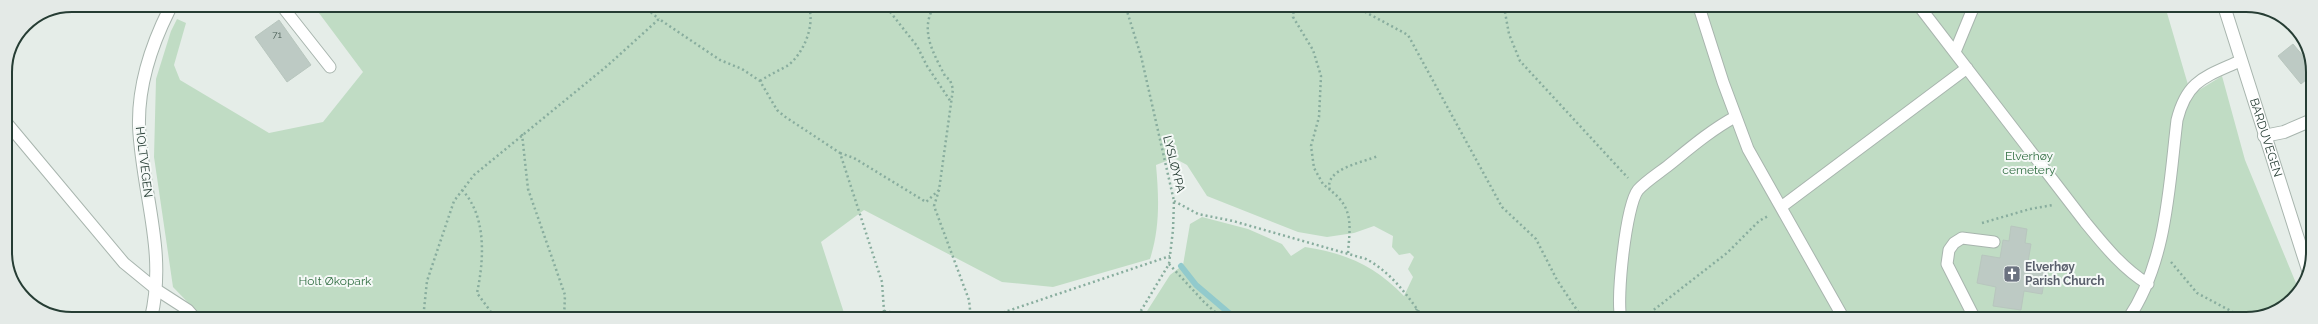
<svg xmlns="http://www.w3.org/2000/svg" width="2318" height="324" font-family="Raleway,sans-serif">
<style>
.green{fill:#c0dcc4}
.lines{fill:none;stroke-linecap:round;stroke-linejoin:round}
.stream{stroke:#92cacc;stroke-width:6}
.building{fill:#bdcac4;stroke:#b8c6be}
.service-casing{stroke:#a8b5ae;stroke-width:13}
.minor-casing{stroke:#a8b5ae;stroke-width:14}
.path{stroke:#88ad9e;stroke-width:2.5;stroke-dasharray:2 3;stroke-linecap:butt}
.service{stroke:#fff;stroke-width:11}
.minor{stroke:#fff;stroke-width:12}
.labels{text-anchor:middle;stroke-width:4;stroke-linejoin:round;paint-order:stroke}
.number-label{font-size:10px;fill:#4c6058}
.street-label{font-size:12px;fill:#263d34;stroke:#f5f9f7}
.park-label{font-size:12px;fill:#337044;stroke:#f5f9f7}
.worship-label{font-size:12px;font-weight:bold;fill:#5b616d;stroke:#f5f9f7;text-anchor:start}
.rim{fill:none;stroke:#263d34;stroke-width:2}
</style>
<rect width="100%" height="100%" fill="#e5ede8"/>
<!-- green -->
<path class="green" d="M2165 6 2191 95 2222 76 2245 160 2298 288 2290 302 2246 319H1142L1170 275 1183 265 1190 224 1202 217 1248 229 1282 244 1291 256 1305 247C1346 253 1375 266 1404 296L1413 277 1408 269 1414 257 1410 253 1399 255 1392 247 1393 236 1374 226 1354 233 1327 237 1298 232 1207 196 1187 165 1174 158 1156 165C1159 198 1160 228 1150 259L1053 287 1002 282 864 210 821 242 846 319 203 318 173 287 154 157 156 79 171 31 177 19 186 23 174 65 180 80 269 133 323 122 363 72 316 9Z"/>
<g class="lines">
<!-- stream -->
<path class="stream" d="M1181 266 1196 285 1236 319"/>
</g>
<!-- building -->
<path class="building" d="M279 20 311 65 287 82 255 37Z
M2293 44 2304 57 2309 53 2312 59V75L2301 84 2278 56Z
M2011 226 2027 229 2025 243 2031 244 2028 262 2047 265 2042 294 2024 291 2021 310 1993 306 1996 287 1977 283 1982 255 2000 258 2003 240 2009 241Z"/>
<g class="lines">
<!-- service casing -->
<g class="service-casing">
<path id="service" d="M1919 6 2085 222C2103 244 2123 269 2148 284
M1699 7 1723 82 1748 149 1844 319
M285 10 330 67
M1955 52 1974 6
M6 122 124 263 157 290 188 310 195 318
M1781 207 1967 68
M1621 319C1616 299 1626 205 1638 190 1646 181 1659 173 1669 165 1690 148 1711 130 1735 117
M1975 319 1947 264 1949 250 1954 243 1962 238 1994 242
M2128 319C2167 262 2169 186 2177 120 2187 80 2205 77 2240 61"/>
</g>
<!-- minor casing -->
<g class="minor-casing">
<g id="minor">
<path id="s1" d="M2224 6 2308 270"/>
<path d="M2264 136 2284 132 2312 120"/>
<path d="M151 318C167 251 142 193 139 126 138 86 151 46 169 10"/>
</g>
</g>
<!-- path -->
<path class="path" d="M1294 7 1293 17 1313 50 1321 76 1319 117 1311 146 1314 168 1323 184 1330 190
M1356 7 1408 35 1502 207 1536 239 1557 280 1583 319
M1504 7 1509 34 1520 61 1628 178
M887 8 917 46 927 66 951 102
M933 8C920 32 934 54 945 76L950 80 953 89 939 190 934 206 969 300 971 319
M1126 8 1141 56 1174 201 1173 230 1169 264 1136 319
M647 9 659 19
M760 81C769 75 778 71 787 66 803 55 815 26 809 8
M522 134 528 189 565 295 564 319
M840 153 854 158 926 202 939 190
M462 190C487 216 484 260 477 293L491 312 492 319
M1174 201 1198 214 1233 221 1366 259C1391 272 1408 296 1424 319
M1982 223 2030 209 2053 205
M1348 253C1350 226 1354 208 1330 190 1323 169 1364 162 1378 156
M2171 262 2197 293 2244 318H2249
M1169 264 1204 302 1223 319
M884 311 926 319
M423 319 427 281 454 201 474 175 607 66 659 19 720 60 742 69 760 81 777 110 784 116 840 153 882 282 884 311 883 319
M984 319 1170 256
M1411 319 1417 309
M1642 319 1727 253 1759 221 1768 216"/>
<!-- service -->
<use href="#service" class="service"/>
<!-- minor -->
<use href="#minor" class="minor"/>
</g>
<!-- icons -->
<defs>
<g id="church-square" transform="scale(0.9)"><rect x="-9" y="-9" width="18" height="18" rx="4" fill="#6b7280" stroke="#f5f9f7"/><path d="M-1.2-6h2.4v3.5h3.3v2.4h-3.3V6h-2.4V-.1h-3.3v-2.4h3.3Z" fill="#fff"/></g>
</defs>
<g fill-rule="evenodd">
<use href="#church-square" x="2012" y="274"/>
</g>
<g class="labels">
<!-- number labels -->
<g class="number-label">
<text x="277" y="38">71</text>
</g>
<!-- street labels -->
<g class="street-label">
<text dy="4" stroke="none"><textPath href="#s1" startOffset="138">BARDUVEGEN</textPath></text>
<text transform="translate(144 162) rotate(83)" y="4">HOLTVEGEN</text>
<text transform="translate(1174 164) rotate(76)" y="4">LYSLØYPA</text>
</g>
<!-- park labels -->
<g class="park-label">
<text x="2029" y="160">Elverhøy<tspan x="2029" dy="14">cemetery</tspan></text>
<text x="335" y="285">Holt Økopark</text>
</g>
<!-- worship labels -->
<g class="worship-label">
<text x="2025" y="271">Elverhøy<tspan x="2025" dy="14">Parish Church</tspan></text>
</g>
</g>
<!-- crop -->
<path d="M0 0H2318V324H0ZM72 12H2246A60 60 0 0 1 2306 72V252A60 60 0 0 1 2246 312H72A60 60 0 0 1 12 252V72A60 60 0 0 1 72 12Z" fill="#e4eae7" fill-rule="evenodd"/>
<path class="rim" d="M72 12H2246A60 60 0 0 1 2306 72V252A60 60 0 0 1 2246 312H72A60 60 0 0 1 12 252V72A60 60 0 0 1 72 12Z"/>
</svg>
